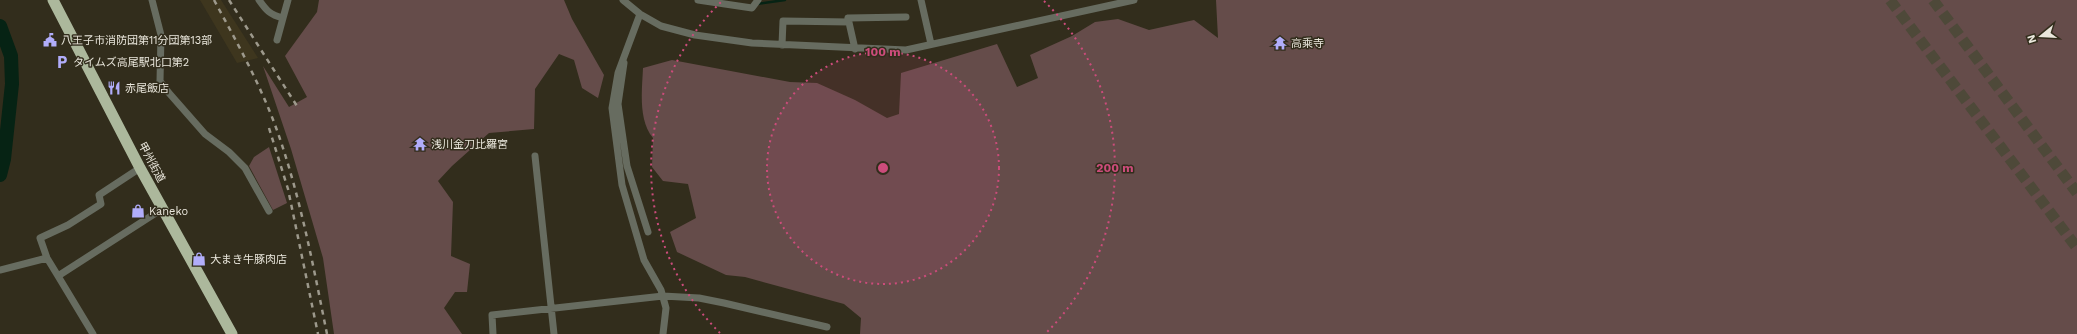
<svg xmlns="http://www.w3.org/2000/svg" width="2077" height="334" font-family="'Work Sans','Noto Sans JP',sans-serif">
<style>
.built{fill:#3e361e}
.green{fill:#654c4a}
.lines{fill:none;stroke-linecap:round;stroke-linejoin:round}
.stream{stroke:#062314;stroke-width:2.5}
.river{stroke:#062314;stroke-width:14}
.trunk-tunnel{stroke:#4e4939;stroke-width:11;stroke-dasharray:11 5.5;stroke-linecap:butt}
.minor{stroke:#676c60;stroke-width:7}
.trunk{stroke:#acb89c;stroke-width:11}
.rail{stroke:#9d998c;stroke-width:2.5;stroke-dasharray:5 5;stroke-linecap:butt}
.ring{fill:none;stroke:#cc4c7b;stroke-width:2;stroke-dasharray:2 4}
.labels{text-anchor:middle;stroke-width:3;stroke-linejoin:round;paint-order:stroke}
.poi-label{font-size:11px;fill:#eae7dc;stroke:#322d1c;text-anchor:start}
.street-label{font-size:11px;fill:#eae7dc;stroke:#322d1c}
.centre{fill:#cc4c7b;stroke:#322d1c;stroke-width:2}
.ring-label{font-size:12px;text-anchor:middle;font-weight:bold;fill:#cc4c7b;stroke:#322d1c;stroke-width:3;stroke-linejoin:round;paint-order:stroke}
</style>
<rect width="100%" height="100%" fill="#322d1c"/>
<!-- built -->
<path class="built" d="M200 0H221L258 58 237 63Z"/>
<!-- green -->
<path class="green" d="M319 0H564L572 19 604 75 598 98 582 88 574 60 559 54 535 89 534 129 489 133 452 166 438 181 453 202 451 256 470 264 467 292H455L444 308 462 334H334L323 258 291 149 263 66 289 107 307 97 285 56 317 12Z
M1216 0H2077V334H860L861 318 844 304 745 277 726 275 677 252 670 232 696 218 688 184 663 181 652 167 653 138C638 120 642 90 643 68L672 60 790 82 817 83 855 100 887 118 899 114 901 73 997 44 1017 87 1038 78 1030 55 1072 36 1095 22 1118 19 1149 30 1194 20 1218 38Z
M269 147 287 203 273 210 249 166 254 157Z"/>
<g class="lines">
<!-- stream -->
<path class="stream" d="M756 4 785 0"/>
<!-- river -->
<path class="river" d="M0 26 11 56 12 84 4 159 0 175"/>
<!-- trunk-tunnel -->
<path class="trunk-tunnel" d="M1890 0 2077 248
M1933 0 2077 193"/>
<!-- minor -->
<path class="minor" d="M152 0 161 35 160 81 169 93 205 134 229 152 245 168 269 211
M259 0C266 10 270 15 283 18L288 0
M623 0 640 14 661 26 695 35 752 43 906 50 1134 0
M698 0 752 8 758 0
M921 0 931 44
M640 14 618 73 612 108 622 185 644 260 661 290 666 308 663 334
M277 40 283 18
M782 45 783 21 849 22
M855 49 848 18 906 17
M624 63 618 104 627 166 648 232
M535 156 554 334
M0 270 47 258
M58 276 47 258 40 238 68 225 101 204 99 195 140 168
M93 334 58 276 162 209
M493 334 492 315 663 296 699 298 724 303 827 327"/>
<!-- trunk -->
<path class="trunk" d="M53 0 140 168 232 334"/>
<!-- rail -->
<path class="rail" d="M214 0C239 46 265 93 281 142 302 205 314 270 327 334
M229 0 297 106
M269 128 288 189 318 334"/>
</g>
<!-- distance rings -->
<circle cx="883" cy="168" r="116" fill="#cc4c7b" fill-opacity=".12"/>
<g class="ring">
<circle cx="883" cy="168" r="116"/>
<path d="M720 333A232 232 0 0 1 722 1M1044 1A232 232 0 0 1 1046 333"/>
</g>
<!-- icons -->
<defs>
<g id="civic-bare" transform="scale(1.08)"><path d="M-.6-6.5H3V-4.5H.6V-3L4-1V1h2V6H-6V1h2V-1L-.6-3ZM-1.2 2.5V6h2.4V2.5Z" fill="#b1adfa" stroke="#322d1c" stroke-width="2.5" paint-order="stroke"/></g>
<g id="temple-bare" transform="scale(1.08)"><path d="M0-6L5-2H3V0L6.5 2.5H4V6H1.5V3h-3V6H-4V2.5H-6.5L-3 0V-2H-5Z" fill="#b1adfa" stroke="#322d1c" stroke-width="2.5" paint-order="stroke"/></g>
<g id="parking-bare" transform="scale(1.08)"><path d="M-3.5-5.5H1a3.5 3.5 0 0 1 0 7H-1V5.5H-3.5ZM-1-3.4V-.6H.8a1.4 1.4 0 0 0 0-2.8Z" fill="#b1adfa" stroke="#322d1c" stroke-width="2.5" paint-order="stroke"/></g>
<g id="restaurant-bare" transform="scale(1.08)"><path d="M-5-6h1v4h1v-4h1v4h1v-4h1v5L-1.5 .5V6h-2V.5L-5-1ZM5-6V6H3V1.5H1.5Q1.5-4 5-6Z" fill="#b1adfa" stroke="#322d1c" stroke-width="2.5" paint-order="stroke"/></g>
<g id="shop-bare" transform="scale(1.08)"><path d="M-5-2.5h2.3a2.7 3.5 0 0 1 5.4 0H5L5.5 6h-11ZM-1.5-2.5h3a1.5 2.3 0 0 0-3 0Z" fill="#b1adfa" stroke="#322d1c" stroke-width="2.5" paint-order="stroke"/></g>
</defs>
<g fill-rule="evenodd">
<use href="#civic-bare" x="50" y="40"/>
<use href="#temple-bare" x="1280" y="43"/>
<use href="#parking-bare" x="62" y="62"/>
<use href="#restaurant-bare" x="114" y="88"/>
<use href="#temple-bare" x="420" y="144"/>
<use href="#shop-bare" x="138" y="211"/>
<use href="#shop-bare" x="199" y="259"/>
</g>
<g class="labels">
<!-- poi labels -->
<g class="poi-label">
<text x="61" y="44">八王子市消防団第11分団第13部</text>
<text x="1291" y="47">高乘寺</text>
<text x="73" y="66">タイムズ高尾駅北口第2</text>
<text x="125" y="92">赤尾飯店</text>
<text x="431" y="148">浅川金刀比羅宮</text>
<text x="149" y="215">Kaneko</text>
<text x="210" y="263">大まき牛豚肉店</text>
</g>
<!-- street labels -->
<g class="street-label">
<text transform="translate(152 162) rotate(62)" y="4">甲州街道</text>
</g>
</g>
<circle cx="883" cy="168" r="6" class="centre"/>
<g class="ring-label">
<text x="883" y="56">100 m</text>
<text x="1115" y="172">200 m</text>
</g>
<!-- north arrow -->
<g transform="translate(2041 36) rotate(252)" stroke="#322d1c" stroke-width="3" paint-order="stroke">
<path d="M0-3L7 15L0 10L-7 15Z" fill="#eae7dc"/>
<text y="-6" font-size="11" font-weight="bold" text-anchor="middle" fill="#eae7dc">N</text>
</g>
</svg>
